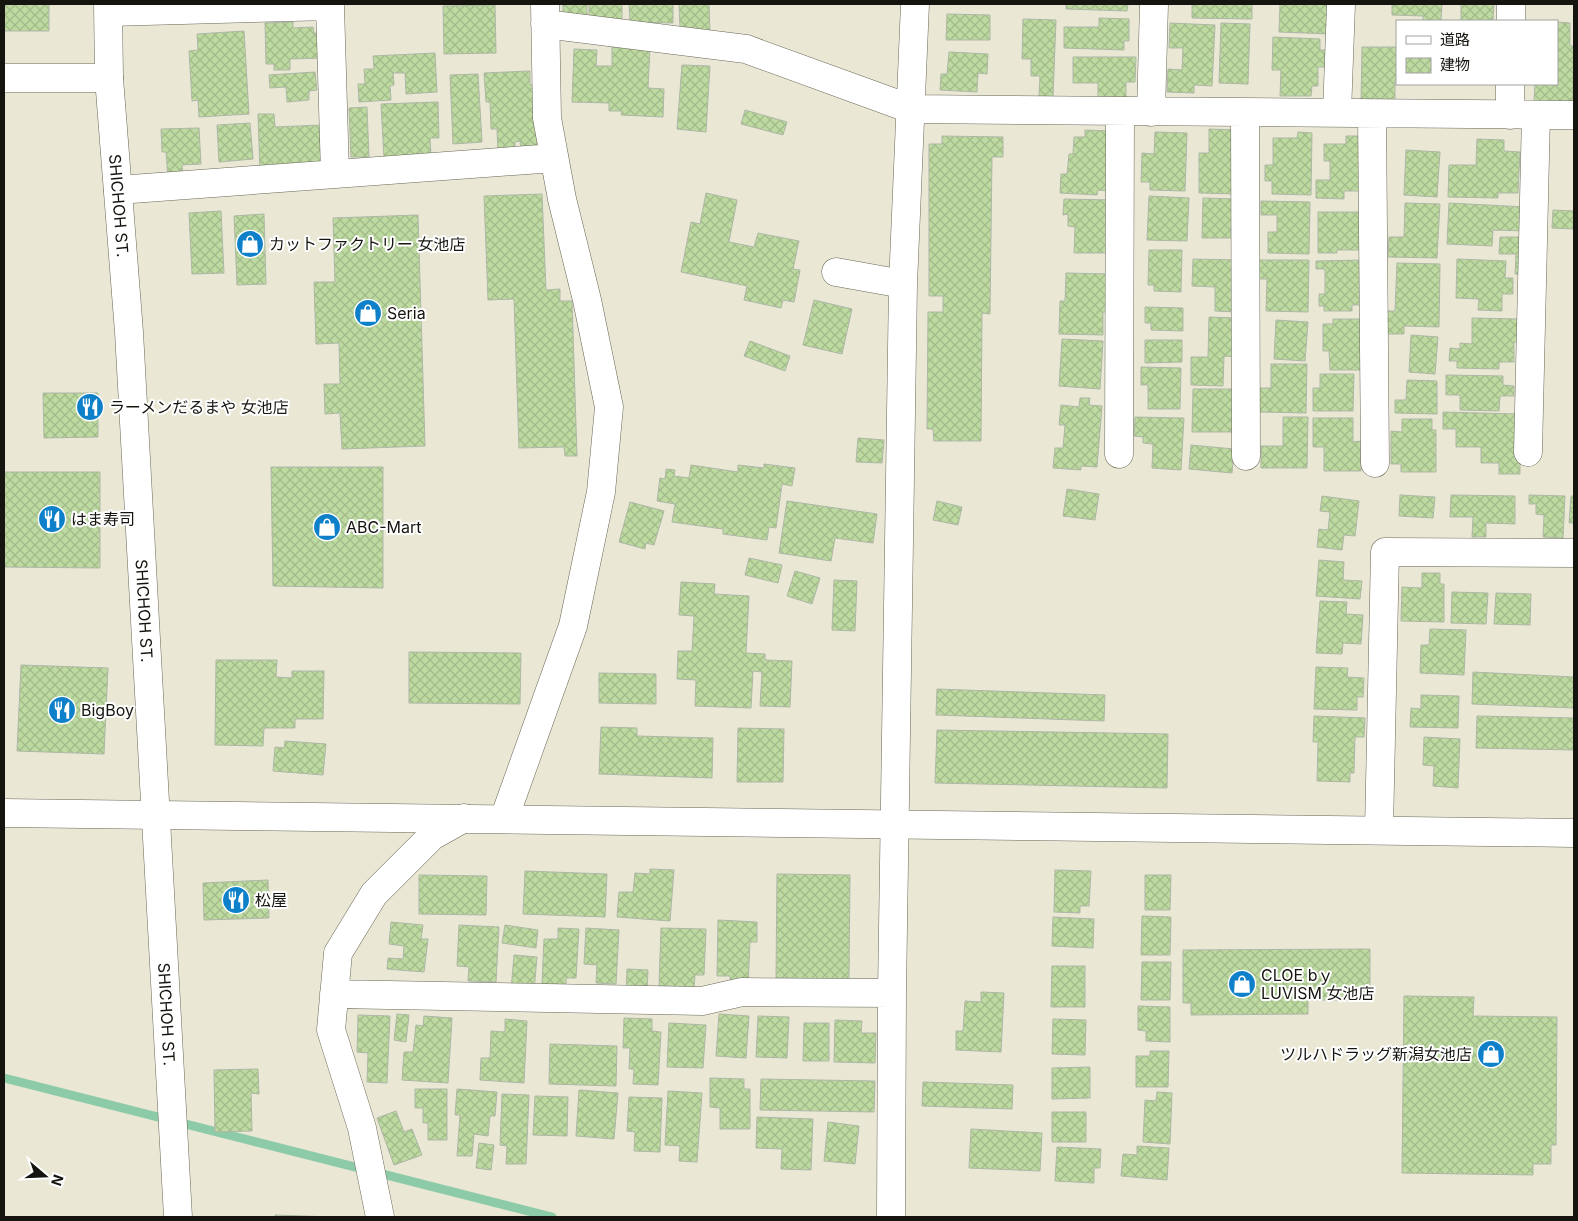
<svg xmlns="http://www.w3.org/2000/svg" width="1578" height="1221" font-family="Inter,'Noto Sans JP',sans-serif">
<style>
.lines{fill:none;stroke-linecap:round;stroke-linejoin:round}
.stream{stroke:#8dcba8;stroke-width:9}
.building{fill:url(#building-cross-hatch);stroke:#aeb7a6}
.minor-casing{stroke:#696756;stroke-width:29}
.tertiary-casing{stroke:#696756;stroke-width:29}
.minor{stroke:#fff;stroke-width:28}
.tertiary{stroke:#fff;stroke-width:28}
.labels{text-anchor:middle;stroke-width:4;stroke-linejoin:round;paint-order:stroke}
.street-label{font-size:16px;fill:#15140e;stroke:#fff}
.poi-label{font-size:16px;fill:#15140e;stroke:#fff;text-anchor:start}
</style>
<defs>
<pattern id="building-cross-hatch" width="8" height="8" patternUnits="userSpaceOnUse" patternTransform="scale(1.25)"><rect width="8" height="8" fill="#bddaa1"/><path d="M0 0l8 8M0 8l8-8" fill="none" stroke="#a2ba89"/></pattern>
</defs>
<rect width="100%" height="100%" fill="#eae8d5"/>
<g class="lines">
<!-- stream -->
<path class="stream" d="M4 1078 552 1217"/>
</g>
<!-- building -->
<path class="building" d="M4 4H49V31H4Z
M563 4H587V19H563Z
M589 4H622V21H589Z
M629 4H673V23L630 22Z
M679 4H709L710 32H691V28H680Z
M1066 4H1128L1127 11 1066 9Z
M1192 4H1252V19L1192 18Z
M1280 4H1327V8H1332L1331 34 1279 32Z
M1392 4H1442L1441 21H1423V16L1392 15Z
M1461 4H1494L1493 21H1461Z
M495 5 496 53 444 54 443 6Z
M947 14 990 15V40H946Z
M1099 18 1129 19V41H1124V50L1064 48V27H1099Z
M1023 19 1056 20 1053 97 1039 96 1040 76H1031V59H1022Z
M293 22V28L313 27 314 33H324L325 58 290 59V70H274V64H266L265 23Z
M1557 22 1570 23V46H1574L1573 102H1534L1535 84H1557Z
M1170 23 1215 25 1212 86 1194 85V93L1167 92 1168 69 1182 70 1183 48H1169Z
M1221 23 1250 24 1248 84 1219 83Z
M244 31 249 114 199 117 198 100 192 101 189 51 198 50 197 34Z
M1273 37 1320 39V50H1331L1330 67H1318V86H1312L1311 96H1280L1281 70H1272Z
M612 47 650 49 648 88 664 89 663 117 621 115 622 111H609V103L572 102 574 49 597 50 596 66H612Z
M1362 47H1397V80H1395V102H1361Z
M949 52 988 54 987 74 978 73 977 92 940 90 941 74H947Z
M435 53 437 92 406 94 405 73H393L394 85 390 86 391 100 359 102 358 84H365L364 69H374L373 56Z
M1073 57H1136L1135 82H1126V98H1098V83H1073Z
M682 65 710 66 706 132 677 129Z
M530 71V85L539 84 542 149H521L520 141 515 142V154L498 155 497 129H491L490 102H486L484 73Z
M315 72 317 90 309 91V100L287 102 286 87 270 88 269 75Z
M478 74 482 142 453 144 450 75Z
M438 102 439 138H430L431 156 384 159 381 104Z
M367 107 369 157H351L349 108Z
M745 110 787 122 783 135 741 124Z
M258 114H274L275 127 321 125 323 167 260 171Z
M250 123 253 159 219 162 217 125Z
M199 128 201 164 182 165 183 177 168 178 166 152H162L161 129Z
M1209 129 1239 130 1237 194 1199 193V153H1209Z
M1085 130 1112 131 1108 191 1098 190 1097 195 1060 193 1061 174H1067L1069 154H1073L1074 137H1085Z
M1155 132 1187 133 1185 191 1150 190V182H1141L1142 153 1154 154Z
M1298 132 1312 133 1311 195 1272 194V181H1265V165H1273V138H1297Z
M942 136 1003 137V157H992L990 314 982 313 981 441H934L933 429H927L928 312H943V296H929V144H942Z
M1346 136H1366V191H1344V199L1316 198V180H1330V161H1324V144H1346Z
M1477 139 1504 140V151L1520 152 1518 193H1498V198L1448 197 1449 165H1476Z
M1406 150 1440 152 1437 197 1404 195Z
M706 193 737 200 729 242 754 247 758 233 799 241 793 269 800 270 794 302 783 300 781 308 744 300 747 286 681 272 691 222 700 224Z
M542 194 546 290 560 289V301H572L577 456H565L564 447 519 448 514 299 488 300 484 196Z
M1149 196 1189 198 1187 241 1147 240Z
M1203 198 1237 199V227L1231 226V238H1202Z
M1064 199 1112 200 1111 253H1074L1075 227 1068 226V214L1063 215Z
M1261 201 1310 202 1309 254 1268 253V232H1277V215H1261Z
M1405 203 1440 204 1437 258 1388 257 1389 237H1404Z
M1449 203 1526 207 1525 231 1493 230 1492 246 1447 244Z
M1553 210 1574 211V229L1552 228Z
M221 211 224 273 192 274 189 213Z
M1318 212H1364V250H1337V253H1318Z
M264 214 266 284 237 285 234 216Z
M418 215 425 446 342 449 340 413 325 414 324 384H340L339 343 316 344 314 282H335L333 218Z
M1500 237H1527L1526 275 1515 274 1516 254H1499Z
M1149 250H1182L1181 292 1154 291V285H1148Z
M1193 259 1239 260 1238 312 1215 311V287L1192 286Z
M1457 259 1506 261 1505 278H1513V294H1502V311L1478 310 1479 299 1456 298Z
M1259 260H1309L1308 312 1266 311 1267 279H1259Z
M1364 260 1363 305H1352V311H1324V306H1319V294H1325V269H1316V261Z
M1397 263 1440 264 1439 327 1404 326V334H1385L1386 311H1395Z
M1066 273 1110 274 1109 312H1103V335L1059 334 1060 301H1065Z
M814 300 852 309 842 354 803 345Z
M1145 307 1183 308V331L1151 330V323H1145Z
M1209 317 1237 318 1236 357 1224 356 1223 386 1191 385V357H1208Z
M1472 318 1519 319V342H1514V362H1499V369L1457 368V361H1449L1450 348 1460 349V343L1472 344Z
M1333 319H1362V370H1330L1329 351H1323V324H1333Z
M1276 320 1308 322 1305 361 1274 359Z
M1411 335 1438 337 1435 374 1409 372Z
M1062 339 1103 341 1100 389 1059 386Z
M1145 340H1182V362L1145 363Z
M750 341 790 356 785 371 744 356Z
M1271 364H1307L1306 413 1259 412V388H1271Z
M1141 367 1181 368 1180 409H1148V385H1141Z
M1320 374H1354L1353 411H1313V388H1320Z
M1446 375 1503 376V385L1514 386V396H1500L1499 411 1460 410V395H1446Z
M1407 380 1437 381V414L1395 413V400H1406Z
M1193 389H1234L1233 432H1192Z
M43 393H98V437L44 438Z
M1080 398H1090L1089 405 1102 406 1097 467 1081 466V470L1053 468 1055 448H1063L1065 425H1059L1061 405 1079 407Z
M1443 412 1516 414 1515 457H1520V474H1499V463H1481V447H1456V429H1443Z
M1135 417 1184 418 1181 470 1152 468 1153 444 1143 443V437L1134 436Z
M1283 417H1308L1307 468H1261V446H1283Z
M1313 418H1353V442L1361 441V471H1324V447H1313Z
M1402 419H1432V430H1436V472H1401V464H1391V431L1402 432Z
M858 438 884 440 882 463 856 462Z
M1191 445 1234 449 1232 473 1189 469Z
M764 464 795 468 792 486 782 484 776 528 769 527 767 540 723 534V529L672 522 675 504 657 501 660 478 665 479 666 469 675 470 674 476 689 478 691 465 738 472V465L764 468Z
M271 467H383V588L273 586Z
M4 472H100V568L4 567Z
M1067 489 1099 494 1095 520 1063 516Z
M1400 495 1435 497 1433 518 1399 516Z
M1451 495 1515 496V524L1486 523V537H1472L1473 517H1450Z
M1529 495 1565 496 1563 538 1543 537 1544 515 1536 514V504H1529Z
M1322 496 1359 501 1355 536 1344 535 1342 550 1317 547 1319 529 1328 530 1330 512 1320 511Z
M1571 496H1574V523H1569Z
M787 501 877 514 873 543 835 538 831 561 779 553Z
M937 501 962 507 958 525 933 520Z
M630 502 664 511 654 545 646 543 645 549 619 542Z
M749 558 782 565 778 583 745 575Z
M1319 560 1344 562 1343 580 1362 581 1360 599 1316 596Z
M795 571 820 578 812 604 787 596Z
M1422 573H1440V584H1444V622L1401 621 1402 587 1422 588Z
M834 580 857 581 855 631 832 630Z
M681 582 715 584 714 594 749 596 746 653 765 654V660L792 661 790 707 760 706 762 672 753 671 751 708 695 706 696 680 677 679 678 651H692L694 616 679 615Z
M1452 592 1488 593 1486 624 1451 623Z
M1496 593 1531 594 1530 625 1494 624Z
M1320 601 1347 602 1346 614 1363 615 1361 644 1343 643 1342 654 1316 653Z
M1430 629 1466 630 1464 675 1420 673 1421 645H1429Z
M409 652 521 653 520 704 409 703Z
M216 660H277L276 677 292 678V671H324L323 719H295V728H264L263 746 215 745Z
M21 665 108 668 104 754 17 751Z
M1316 667 1348 668 1347 677 1364 678 1363 697H1357V710L1314 709Z
M1473 672 1574 677V708L1472 704Z
M599 673 656 674V704L599 703Z
M937 689 1105 695 1104 721 936 715Z
M1421 695 1459 696 1458 728 1410 727 1411 708 1421 709Z
M1314 716 1365 718 1364 737H1355L1354 773H1350V782L1317 781 1318 742H1313Z
M1477 716 1574 718V750L1476 748Z
M601 727 637 728V736L713 738 712 778 599 774Z
M738 728 784 729 783 782H737Z
M937 730 1168 734 1167 788 935 783Z
M1424 737 1460 739 1458 788 1433 786 1434 766 1423 765Z
M285 741 326 744 323 775 273 771 275 747 284 748Z
M650 869 674 870 670 921 617 917 619 892H633L635 873 650 874Z
M1055 870 1091 871 1089 906H1080V913L1054 912Z
M525 871 607 874 605 917 523 914Z
M777 874 850 875 849 979 776 978Z
M419 875 487 876 486 915 419 914Z
M1145 875H1171L1170 910H1145Z
M268 880 269 918 204 920 203 883Z
M1142 916 1171 917 1170 955H1141Z
M1053 917 1094 919 1093 948 1052 946Z
M718 920 757 922V942H750L748 987 730 986V976H717Z
M391 922 423 925 421 939H428L424 972 387 969 388 958 403 959 404 946 389 944Z
M459 925 499 927 496 982 468 981 469 967 457 966Z
M505 925 538 930 536 948 502 943Z
M558 928 579 929 576 978H566V985L542 984 544 939H558Z
M586 928 619 930 616 984 596 983 597 965 584 964Z
M661 928 706 929 704 975H695L694 987 659 986Z
M1370 949V1000H1308V1014L1191 1015V1003H1183V950Z
M514 955 537 957 534 991 511 990Z
M1142 962H1171L1170 1000H1141Z
M1052 966H1085V1007H1051Z
M627 969 648 970 647 993 626 992Z
M981 992 1004 993 1001 1052 956 1050V1031H963L965 1001 981 1002Z
M1404 996 1474 997 1473 1016 1557 1017 1556 1145H1551V1164H1533V1175L1402 1173Z
M1138 1006 1170 1007V1042L1146 1041V1031L1138 1030Z
M397 1014 409 1015 406 1042 394 1040Z
M719 1014 749 1016 746 1058 716 1056Z
M358 1015 390 1016 387 1083 367 1082 368 1053 357 1052Z
M424 1016 452 1018 448 1083 402 1080 404 1052H413L416 1025 423 1026Z
M758 1016 789 1017 787 1058 756 1057Z
M624 1018 652 1019V1031L661 1032 658 1085 633 1084 634 1069H629L630 1048H623Z
M505 1019 527 1021 524 1083 480 1080 481 1058H490L491 1031 505 1032Z
M1053 1019 1086 1020 1085 1055 1052 1054Z
M835 1020 862 1021 861 1033H876L875 1063 834 1062Z
M669 1023 706 1025 703 1068 667 1067Z
M804 1023H829V1061H803Z
M550 1044 617 1046 616 1086 549 1084Z
M1150 1051H1169L1168 1087H1136V1056H1150Z
M1090 1067V1098L1052 1099V1068Z
M258 1069 259 1094 251 1093 252 1131 215 1132 214 1070Z
M710 1078 744 1079V1089H750V1129H720V1108L710 1107Z
M761 1079 875 1081 874 1112 760 1110Z
M923 1082 1013 1085 1012 1109 922 1106Z
M415 1089H447V1140H428V1123H423V1108H415Z
M457 1089 497 1092 495 1116H490L488 1136 474 1134 472 1156H457L460 1115H455Z
M579 1090 618 1093 614 1139 576 1136Z
M668 1091 702 1093 697 1162 679 1161 680 1146 665 1145Z
M1157 1092 1172 1093 1170 1144 1143 1142 1145 1100 1156 1101Z
M502 1094 529 1095 526 1164H506L507 1146 500 1145Z
M535 1096 568 1097 567 1136 533 1135Z
M629 1097 662 1098 660 1152 634 1151 635 1132 627 1131Z
M396 1111 404 1132 412 1129 422 1155 394 1165 377 1118Z
M1052 1112H1086V1142H1052Z
M757 1117 813 1119 811 1170 781 1169 782 1149 756 1148Z
M828 1122 859 1126 855 1164 824 1161Z
M971 1129 1042 1133 1040 1171 969 1168Z
M479 1143 494 1145 491 1170 476 1168Z
M1137 1146 1169 1148 1167 1180 1121 1176 1123 1154 1137 1155Z
M1057 1147 1101 1149 1100 1168H1094V1183L1055 1181Z
M275 1215 333 1217H275Z"/>
<g class="lines">
<!-- minor casing -->
<g class="minor-casing">
<path id="minor" d="M109 12 330 6 335 174
M1511 21V4
M545 24 746 49 911 109 1574 115
M4 78H109
M1151 112 1154 4
M1245 113 1246 456
M1337 113 1341 4
M1372 114 1375 463
M1510 115V84
M118 190 554 158
M836 272 903 284
M1528 452 1536 115
M1119 454 1120 111
M504 819 573 626 601 492 609 407 587 300 562 199 547 118 545 4
M1379 830 1385 552 1574 553
M334 994 702 1001 742 992 892 993
M380 1217 362 1128 331 1030 338 953 374 894 432 836 464 818
M891 1217 892 993 903 284 915 4"/>
</g>
<!-- tertiary casing -->
<g class="tertiary-casing">
<g id="tertiary">
<path id="s1" d="M108 4 109 78 129 332 178 1217"/>
<path d="M4 813 1574 833"/>
</g>
</g>
<!-- minor -->
<use href="#minor" class="minor"/>
<!-- tertiary -->
<use href="#tertiary" class="tertiary"/>
</g>
<!-- icons -->
<defs>
<g id="shop-disc" transform="scale(1.4375)"><circle r="9.5" fill="#0e80c9" stroke="#fff"/><path d="M-5-2.5h2.3a2.7 3.5 0 0 1 5.4 0H5L5.5 6h-11ZM-1.5-2.5h3a1.5 2.3 0 0 0-3 0Z" fill="#fff"/></g>
<g id="restaurant-disc" transform="scale(1.4375)"><circle r="9.5" fill="#0e80c9" stroke="#fff"/><path d="M-5-6h1v4h1v-4h1v4h1v-4h1v5L-1.5 .5V6h-2V.5L-5-1ZM5-6V6H3V1.5H1.5Q1.5-4 5-6Z" fill="#fff"/></g>
</defs>
<g fill-rule="evenodd">
<use href="#shop-disc" x="250" y="244"/>
<use href="#shop-disc" x="368" y="313"/>
<use href="#restaurant-disc" x="90" y="407"/>
<use href="#restaurant-disc" x="52" y="519"/>
<use href="#shop-disc" x="327" y="527"/>
<use href="#restaurant-disc" x="62" y="710"/>
<use href="#restaurant-disc" x="236" y="900"/>
<use href="#shop-disc" x="1242" y="984"/>
<use href="#shop-disc" x="1491" y="1054"/>
</g>
<g class="labels">
<!-- street labels -->
<g class="street-label">
<text dy="6" stroke="none"><textPath href="#s1" startOffset="202">SHICHOH ST.</textPath></text>
<text dy="6" stroke="none"><textPath href="#s1" startOffset="608">SHICHOH ST.</textPath></text>
<text dy="6" stroke="none"><textPath href="#s1" startOffset="1012">SHICHOH ST.</textPath></text>
</g>
<!-- poi labels -->
<g class="poi-label">
<text x="269" y="250">カットファクトリー 女池店</text>
<text x="387" y="319">Seria</text>
<text x="109" y="413">ラーメンだるまや 女池店</text>
<text x="71" y="525">はま寿司</text>
<text x="346" y="533">ABC-Mart</text>
<text x="81" y="716">BigBoy</text>
<text x="255" y="906">松屋</text>
<text x="1261" y="981">CLOE bｙ<tspan x="1261" dy="18">LUVISM 女池店</tspan></text>
<text x="1472" y="1060" text-anchor="end">ツルハドラッグ新潟女池店</text>
</g>
</g>
<!-- border -->
<rect width="1578" height="1221" fill="none" stroke="#15140e" stroke-width="10"/>
<!-- legend -->
<rect x="1396" y="20" width="162" height="65" fill="#ffffff" stroke="#a1a19f"/>
<rect x="1406" y="36" width="25" height="8" fill="#ffffff" stroke="#a1a19f"/>
<text x="1440" y="45" font-size="15" fill="#15140e">道路</text>
<rect x="1406" y="58" width="25" height="15" fill="url(#building-cross-hatch)" stroke="#a1a19f"/>
<text x="1440" y="70" font-size="15" fill="#15140e">建物</text>
<!-- north arrow -->
<g transform="translate(45 1176) rotate(109)" stroke="#ffffff" stroke-width="4" paint-order="stroke">
<path d="M0-4L9 19L0 12L-9 19Z" fill="#15140e"/>
<text y="-8" font-size="14" font-weight="bold" text-anchor="middle" fill="#15140e">N</text>
</g>
</svg>
